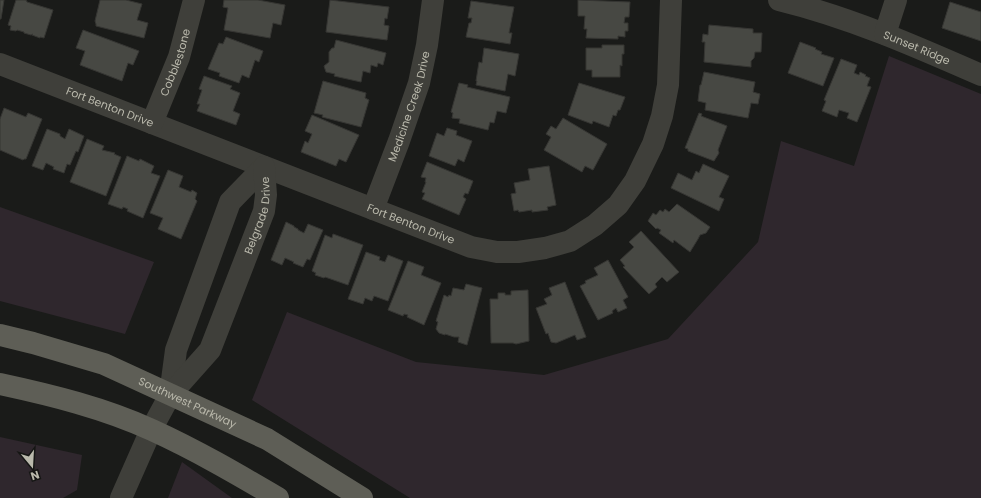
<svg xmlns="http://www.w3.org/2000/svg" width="981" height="498" font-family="Poppins,sans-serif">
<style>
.green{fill:#2f272d}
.building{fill:#474843;stroke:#363633}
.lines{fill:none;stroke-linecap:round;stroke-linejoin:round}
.minor{stroke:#3f3f3a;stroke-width:22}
.major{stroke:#5e5e56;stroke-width:22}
.labels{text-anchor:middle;stroke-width:3;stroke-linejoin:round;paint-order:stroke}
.street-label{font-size:11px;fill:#bab9ac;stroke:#151614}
</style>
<rect width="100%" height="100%" fill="#1a1b19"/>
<!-- green -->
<path class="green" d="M889 56 981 94V498H410L252 400 287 312 416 362 544 375 668 339 758 242 781 141 854 166Z
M0 207 154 262 125 334 0 301Z
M0 437 82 455 77 490 63 498H0Z
M182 462 232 498H168Z"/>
<!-- building -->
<path class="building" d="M0 0H4L1 19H0Z
M16 0H26L27 2 53 10 44 38 40 37V38L32 35 33 34 31 35 24 33V32L17 30 16 31 10 30 11 26 8 25Z
M100 0H126L142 4 137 20 148 23 144 38 96 26V24L95 21Z
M224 0H258L285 5 281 25 273 23 270 38 224 30 228 8 223 7Z
M330 0 389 7 387 19 385 18 384 25 389 26 387 40 326 32Z
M578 0 630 2 629 17H625L624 23H628V31H625V37L618 36V39L586 38 587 29H584L585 16H578Z
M471 1 514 7 509 33H512L510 44 466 37 469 23H471L472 18H468Z
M950 2 981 12V41L942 28Z
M709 25 753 29V33H762L761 52H755L754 58 751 61V67L704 62 705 42H702L703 34 708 35Z
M83 30 139 51 133 65 128 63 122 81 80 65 85 51 76 48Z
M226 37 263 51 259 62 255 60 249 78 242 75 239 83 219 76 220 73 208 69 219 43 223 44Z
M336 40 386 53 383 65 378 63 377 67 371 65 370 73 363 71 361 82 334 76 335 74 326 72 324 66 329 62V52L332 48H334Z
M800 42 816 48 815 49 822 52 821 54 834 58 823 86 788 73Z
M602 45H624V54H622V66L620 65V77H592V70H586V48H602Z
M484 48 519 54 515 76 508 74 505 91 476 85 477 81H476L479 62 482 63Z
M841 59 857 65 854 73 859 75 860 72 866 75 865 76 870 78 867 86 871 87 857 122 847 118 849 113 839 110 837 117 822 111 826 101 824 100Z
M704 72 755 82 753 92 760 94 758 104 751 103 748 118 705 110 706 103 698 101 700 85H701Z
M204 76 232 86 230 89 240 93 233 111 240 114 236 125 197 111 200 104H197L202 90 199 89Z
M323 81 366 93 365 98 369 100 361 127 322 117 323 115 314 113Z
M459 83 468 85 467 87 510 97 506 113 497 111 494 123 490 122 488 130 459 123 460 119 452 118 453 113 451 112Z
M579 83 625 97 620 110H618L616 116 613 115 609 127 593 121 592 124 568 115Z
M4 108 26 117 28 113 42 119 26 159H24L23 160 0 150V119Z
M699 113 702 114 701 116 727 126 718 150 719 153 714 161 688 151V149L685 148Z
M312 115 359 135 346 162 339 159 336 166 301 152 305 141 308 143 312 134 305 131Z
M563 118 607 144 593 170 585 166 582 172 544 150 551 137 546 134 551 126 556 129Z
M447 128 457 131 456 135 472 141 464 162 458 159 455 166 429 156 437 133 444 136Z
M47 129 60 134V136L65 139 69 129 84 136 78 152 76 151 70 165 67 164 64 173 53 169 54 167 46 163 43 170 32 166Z
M87 139 104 146 102 150 115 153 114 154 121 157 106 196 70 182Z
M127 156 139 161 140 159 154 166 151 173 160 176 143 218 127 211 128 209 123 207 122 209 108 204Z
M427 162 473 181 468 194 465 193 463 197 466 199 459 215 422 199 425 193 422 192 426 182H425L426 178 421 177Z
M703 164 729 176 719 197 724 199 719 211 671 188 678 173 692 180 696 171 699 173Z
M549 166 556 205 547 207 548 210 532 212V210L519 212 518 210 514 211 511 194 516 193 514 183 530 180 528 169Z
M168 170 183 176 179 187 191 192 192 190 197 193 195 199 197 201 181 239 158 229 163 218 150 213Z
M677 204 710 227 706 233 700 235 698 239 690 252 674 240 673 243 659 233 661 230 657 228 656 229 648 221 653 213 656 215 660 210 663 212 665 209 669 212Z
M286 222 294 226V227L298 229V230L304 233 308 224 323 230 310 260 307 259 303 267 293 263 294 262 285 258 282 265 271 260Z
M641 231 679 272 667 282 662 277 655 284 657 287 649 294 623 267 625 266 620 260 634 247 629 242Z
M333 234 363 245 348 285 325 277 324 278 315 275 316 273 312 271 325 235 332 238Z
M366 252 380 257 379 260 385 262 388 255 403 261 388 301 374 296 372 301 365 298 363 304 348 299Z
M608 260 628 297 623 300 627 308 618 312 616 308 612 311 613 313 598 320 580 286 586 283 585 281 598 275 594 268Z
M408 261 424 267 421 275 441 283 424 325 407 317 408 315 404 314 403 316 388 310Z
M565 282 586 337 577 340 575 335 556 343 551 342 548 333 546 334 536 308 547 304 544 299 552 295 549 288Z
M466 284 482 288 467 345 458 342 459 337H454L445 334V335L439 333 436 329 438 322 436 321 444 295 448 297 449 295 451 296 453 288 464 290Z
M528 290 529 341 516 344 513 343H491L490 299H498V293H505V295H511V291Z"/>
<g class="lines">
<!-- minor -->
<g class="minor">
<path id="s1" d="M779 0C849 17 915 46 981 75"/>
<path d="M885 34 896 0"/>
<path id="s2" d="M0 64 471 247 497 252H518L545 248 570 241 595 225 618 205 635 181 653 144 662 116 668 85 671 0"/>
<path id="s3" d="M152 123 179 57 194 0"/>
<path id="s4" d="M373 209 399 141 419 83 427 45 433 0"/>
<path d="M170 395 176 350 230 202 264 167"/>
<path id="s5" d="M121 498 151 430 170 395 210 350 264 211 266 195 264 167"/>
</g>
<!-- major -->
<g class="major">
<path id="s6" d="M0 335 33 343 104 364 267 439 362 498"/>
<path d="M0 384C51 395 104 408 152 430 196 450 237 474 278 498"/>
</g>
</g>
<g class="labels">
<!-- street labels -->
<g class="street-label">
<text dy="4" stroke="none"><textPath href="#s1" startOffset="146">Sunset Ridge</textPath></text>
<text dy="4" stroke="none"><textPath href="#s3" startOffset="65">Cobblestone</textPath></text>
<text dy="4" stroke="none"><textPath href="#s4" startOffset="109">Medicine Creek Drive</textPath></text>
<text dy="4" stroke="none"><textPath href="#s2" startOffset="118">Fort Benton Drive</textPath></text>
<text dy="4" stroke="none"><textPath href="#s5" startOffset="318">Belgrade Drive</textPath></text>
<text dy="4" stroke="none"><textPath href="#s2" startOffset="441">Fort Benton Drive</textPath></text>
<text dy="4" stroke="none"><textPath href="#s6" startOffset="200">Southwest Parkway</textPath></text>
</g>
</g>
<!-- north arrow -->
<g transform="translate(32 466) rotate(162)" stroke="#151614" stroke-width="3" paint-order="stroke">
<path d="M0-3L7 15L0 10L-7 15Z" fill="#bab9ac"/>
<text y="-6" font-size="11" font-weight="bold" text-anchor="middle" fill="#bab9ac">N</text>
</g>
</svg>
